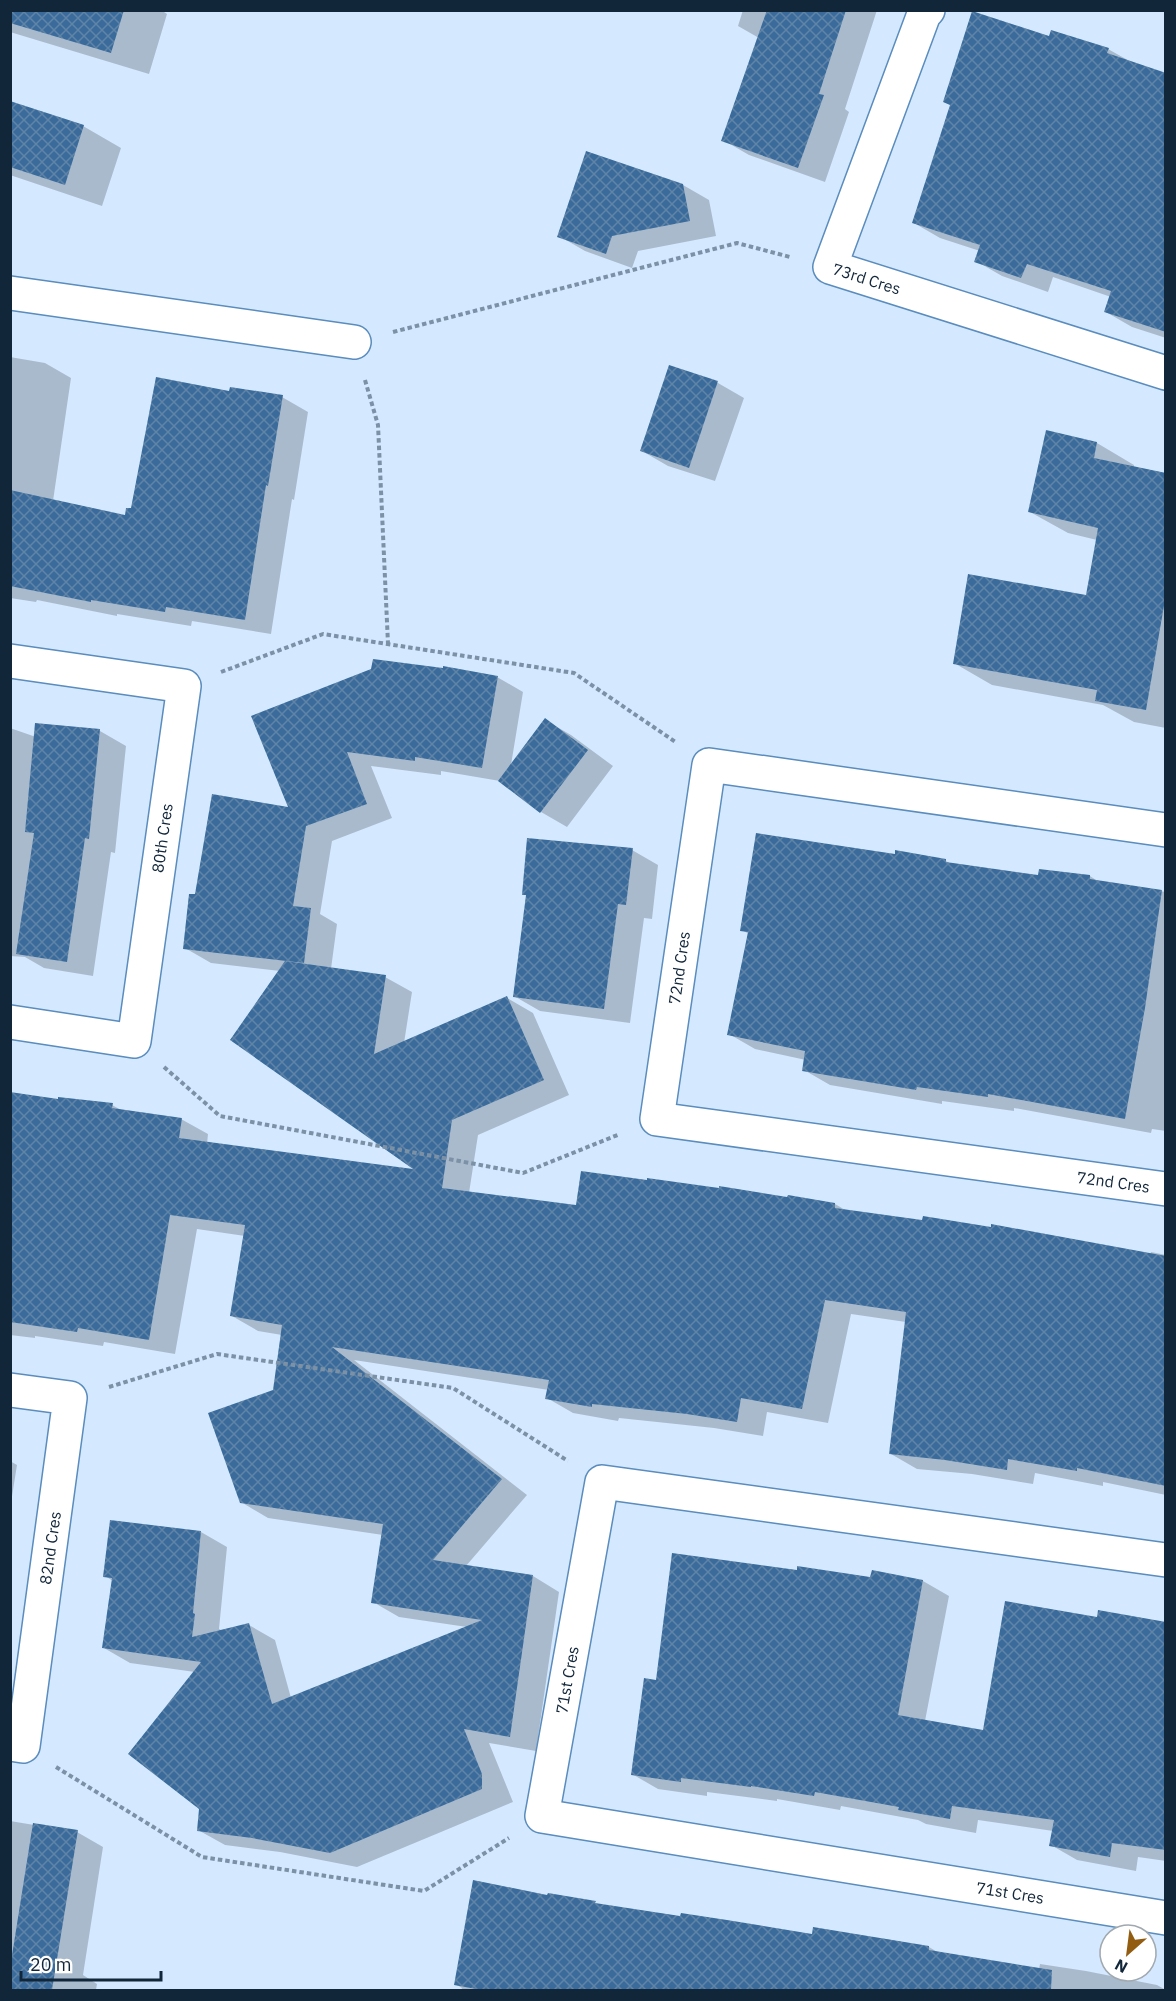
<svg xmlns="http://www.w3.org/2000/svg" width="1176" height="2001" font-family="'IBM Plex Sans',sans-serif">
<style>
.shadow{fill:#0003}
.building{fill:url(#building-cross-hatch)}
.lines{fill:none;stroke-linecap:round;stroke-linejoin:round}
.minor-casing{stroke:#5a8cbd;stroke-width:36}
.path{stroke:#7c91a6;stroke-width:4;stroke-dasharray:4.5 3;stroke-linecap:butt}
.minor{stroke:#fff;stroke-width:33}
.labels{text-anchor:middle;stroke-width:6;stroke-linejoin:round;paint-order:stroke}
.street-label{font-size:16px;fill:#12263a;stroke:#fff}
</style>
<defs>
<pattern id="building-cross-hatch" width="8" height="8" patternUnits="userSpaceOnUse" patternTransform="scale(1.5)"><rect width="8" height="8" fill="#3a6b9a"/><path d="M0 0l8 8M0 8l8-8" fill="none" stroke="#6084a7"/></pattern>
</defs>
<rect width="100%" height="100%" fill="#d4e9ff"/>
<!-- shadow -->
<path class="shadow" d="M10 10H161L167 14 149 74 10 32Z
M743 10H877L845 109 849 112 825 182 749 155 723 140 759 38 738 26Z
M1050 38 1108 49 1133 63 1166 75V338L1132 327 1106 312 1111 297 1053 277 1048 292 1002 276 976 261 980 251 940 238 914 223Z
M10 102 83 126 121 148 102 206 10 175Z
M683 185 709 200 716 236 638 251 632 268 585 251 559 236Z
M10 357 45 363 71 378 53 501 126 517 230 393 282 397 308 412 294 500 292 499 271 634 192 621 191 626 117 614V616L37 600 36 602 10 598Z
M669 367 718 383 744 398 715 481 668 466 642 451Z
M1047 432 1097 443 1134 465V468L1166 475V728L1134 722 1103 705 992 685 954 663 1087 597 1097 540 1068 533 1030 512Z
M497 677 523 692 511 765 545 720 571 735 613 766 567 827 541 812 500 781 441 771V775L371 766 392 818 332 841 320 914 337 924 331 969 385 977 412 992 404 1043 507 998 533 1013 569 1095 478 1135 469 1193 577 1207 835 1204 847 1211 1150 1255 1151 1252 1166 1255V1495L1103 1482V1486L1035 1473 1033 1484 972 1474 917 1469 891 1454 906 1322 851 1314 828 1423 767 1412 763 1436 714 1428 619 1418 618 1421 573 1413 547 1398 549 1390 354 1360 527 1495 466 1566 533 1576 559 1592 536 1751 489 1743 513 1802 357 1867 280 1852 225 1845 198 1830 201 1809 195 1672 130 1663 104 1648 113 1581 105 1576 201 1532 227 1547 219 1629 223 1631 249 1625 275 1640 291 1698 467 1627 399 1617 373 1602 383 1535 268 1518 241 1502 275 1391 282 1335 258 1331 232 1316 245 1236 197 1229 175 1354 104 1342 103 1346 35 1336V1338L10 1335V1094L112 1105 123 1111 181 1119 208 1134 207 1144 419 1171 280 971 211 963 185 948 196 896 291 809 253 716Z
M10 728 36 737 100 731 126 746 115 853 111 852 93 976 44 968 25 957 10 956Z
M632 850 658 865 652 919 644 918 630 1023 540 1011 514 996 527 896 524 894Z
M896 855 946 861 951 864 1039 877 1040 871 1090 876 1099 882 1166 892V1131L1152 1129 1151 1133 1014 1108V1111L942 1101V1104L830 1085 804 1070 806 1060 755 1049 729 1034 749 934 742 930Z
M10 1461 17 1465 10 1509Z
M798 1571 872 1579 923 1581 949 1596 925 1721 985 1732 1098 1619 1166 1623V1861L1138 1857 1136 1871 1077 1860 1051 1845 1053 1831 978 1820 976 1833 926 1824 918 1820 841 1806 840 1810 777 1799V1801L707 1792V1796L658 1789 632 1774 657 1682Z
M10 1821 77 1832 103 1847 83 1975 97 1984 96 1990H10Z
M548 1897 813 1936 880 1940V1938L929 1947 939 1953 1039 1969 1040 1964 1086 1971 1157 1985 1166 1990H461L462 1988 455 1984Z"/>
<!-- building -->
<path class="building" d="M10 10H124L111 53 10 23Z
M767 10H846L819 94 824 95 798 168 721 141Z
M972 11 1049 36 1051 30 1109 48 1107 53 1166 73V332L1104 312 1111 291 1027 264 1021 278 974 262 980 245 912 223 950 105 943 102Z
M10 101 84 125 65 185 10 167Z
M586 151 683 184 690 221 612 236 606 254 557 237Z
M669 365 718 381 689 468 640 451Z
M156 377 229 391 230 387 283 395 268 486 266 485 245 620 166 607 165 612 91 600V602L10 586V490L125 515 126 508H131Z
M1046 430 1097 442 1094 458 1166 473V594L1146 710 1095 701 1097 690 953 664 968 574 1086 595 1098 528 1028 512Z
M373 659 443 668V666L498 676 482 768 415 757V761L347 752 367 804 306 826 293 906 311 908 304 963 183 949 189 894H195L212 794 288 807 251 716 371 669Z
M545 718 588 750 540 813 498 781Z
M35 723 100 729 89 839 85 838 67 962 16 954 34 833 25 832Z
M756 833 895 854V850L946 859V862L1038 875 1039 869 1090 875V879L1162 890 1145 1008 1125 1119 988 1094V1097L917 1087 916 1090 802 1071 805 1051 727 1035 748 932 740 931Z
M527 838 633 848 626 905 618 904 604 1009 513 997 526 895H522Z
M285 961 386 975 374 1054 507 996 544 1080 452 1120 442 1188 576 1205 581 1171 647 1180V1178L719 1188V1186L787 1197 788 1195 835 1203V1208L922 1220 923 1216 991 1227V1224L1166 1256V1486L1077 1468V1471L1008 1459 1007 1470 945 1460 889 1454 906 1312 825 1300 802 1409 741 1398 737 1422 687 1414 592 1404V1407L545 1399 549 1380 332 1347 502 1479 433 1560 533 1575 510 1737 464 1729 482 1774V1789L330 1853 252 1838 197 1831 199 1809 128 1754 201 1662 102 1648 112 1578 103 1577 110 1520 201 1531 193 1613 195 1614 192 1637 249 1623 272 1704 482 1620 371 1603 383 1524 240 1503 208 1413 273 1390 282 1325 230 1316 245 1225 170 1215 149 1340 78 1328 77 1332 10 1322V1092L58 1099V1097L113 1103 112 1108 182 1118 179 1138 413 1169 230 1040Z
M672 1553 797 1570V1566L870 1577 872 1570 923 1580 898 1715 983 1730 1005 1601 1097 1617 1098 1610 1166 1622V1850L1112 1843 1110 1857 1049 1846 1054 1820 952 1806 950 1819 898 1810 899 1807 815 1792 814 1796 751 1786V1787L681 1778V1782L631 1775 644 1678 656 1680Z
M33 1823 78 1830 52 1990H10V1968Z
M473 1880 547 1895 548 1893 596 1901 595 1903 680 1916 681 1913 727 1920 812 1934 813 1927 929 1946V1950L1052 1970 1051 1990H482L454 1985Z"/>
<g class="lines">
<!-- minor casing -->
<g class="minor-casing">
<g id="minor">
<path id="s1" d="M928 10 924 14 830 267 1166 373"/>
<path d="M10 293 354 342"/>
<path d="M10 661 184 686 134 1041 10 1022"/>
<path id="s2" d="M1166 830 709 765 657 1119 1166 1189"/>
<path d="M10 1390 70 1398 23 1746 10 1744"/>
<path id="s3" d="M1166 1560 602 1482 542 1816 1166 1918"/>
</g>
</g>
<!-- path -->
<path class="path" d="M393 332 737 243 790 257
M365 380 378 425 388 644
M221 672 323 634 574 673 677 743
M164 1067 220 1116 523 1173 620 1134
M109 1387 217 1354 453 1388 568 1461
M56 1767 202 1857 424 1891 509 1838"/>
<!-- minor -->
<use href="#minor" class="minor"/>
</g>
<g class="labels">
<!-- street labels -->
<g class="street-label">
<text dy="6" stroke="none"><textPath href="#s1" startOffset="314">73rd Cres</textPath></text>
<text transform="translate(162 838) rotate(-82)" y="6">80th Cres</text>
<text transform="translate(679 968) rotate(-82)" y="6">72nd Cres</text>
<text dy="6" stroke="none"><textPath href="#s2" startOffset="1280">72nd Cres</textPath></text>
<text transform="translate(50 1548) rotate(-82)" y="6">82nd Cres</text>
<text transform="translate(567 1680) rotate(-80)" y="6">71st Cres</text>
<text dy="6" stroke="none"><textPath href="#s3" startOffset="1383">71st Cres</textPath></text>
</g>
</g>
<!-- border -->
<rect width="1176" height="2001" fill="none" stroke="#12263a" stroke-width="24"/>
<!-- north arrow -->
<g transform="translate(1128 1953) rotate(208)"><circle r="28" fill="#ffffff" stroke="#a0a8b0" stroke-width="1.5"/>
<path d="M0-4.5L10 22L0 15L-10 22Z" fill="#925d11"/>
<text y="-9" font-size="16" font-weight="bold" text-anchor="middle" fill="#12263a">N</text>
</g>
<!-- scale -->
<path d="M21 1971v9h140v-9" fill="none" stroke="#12263a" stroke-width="3"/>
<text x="30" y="1971" font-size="18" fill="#12263a" stroke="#ffffff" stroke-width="4.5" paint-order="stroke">20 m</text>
</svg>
